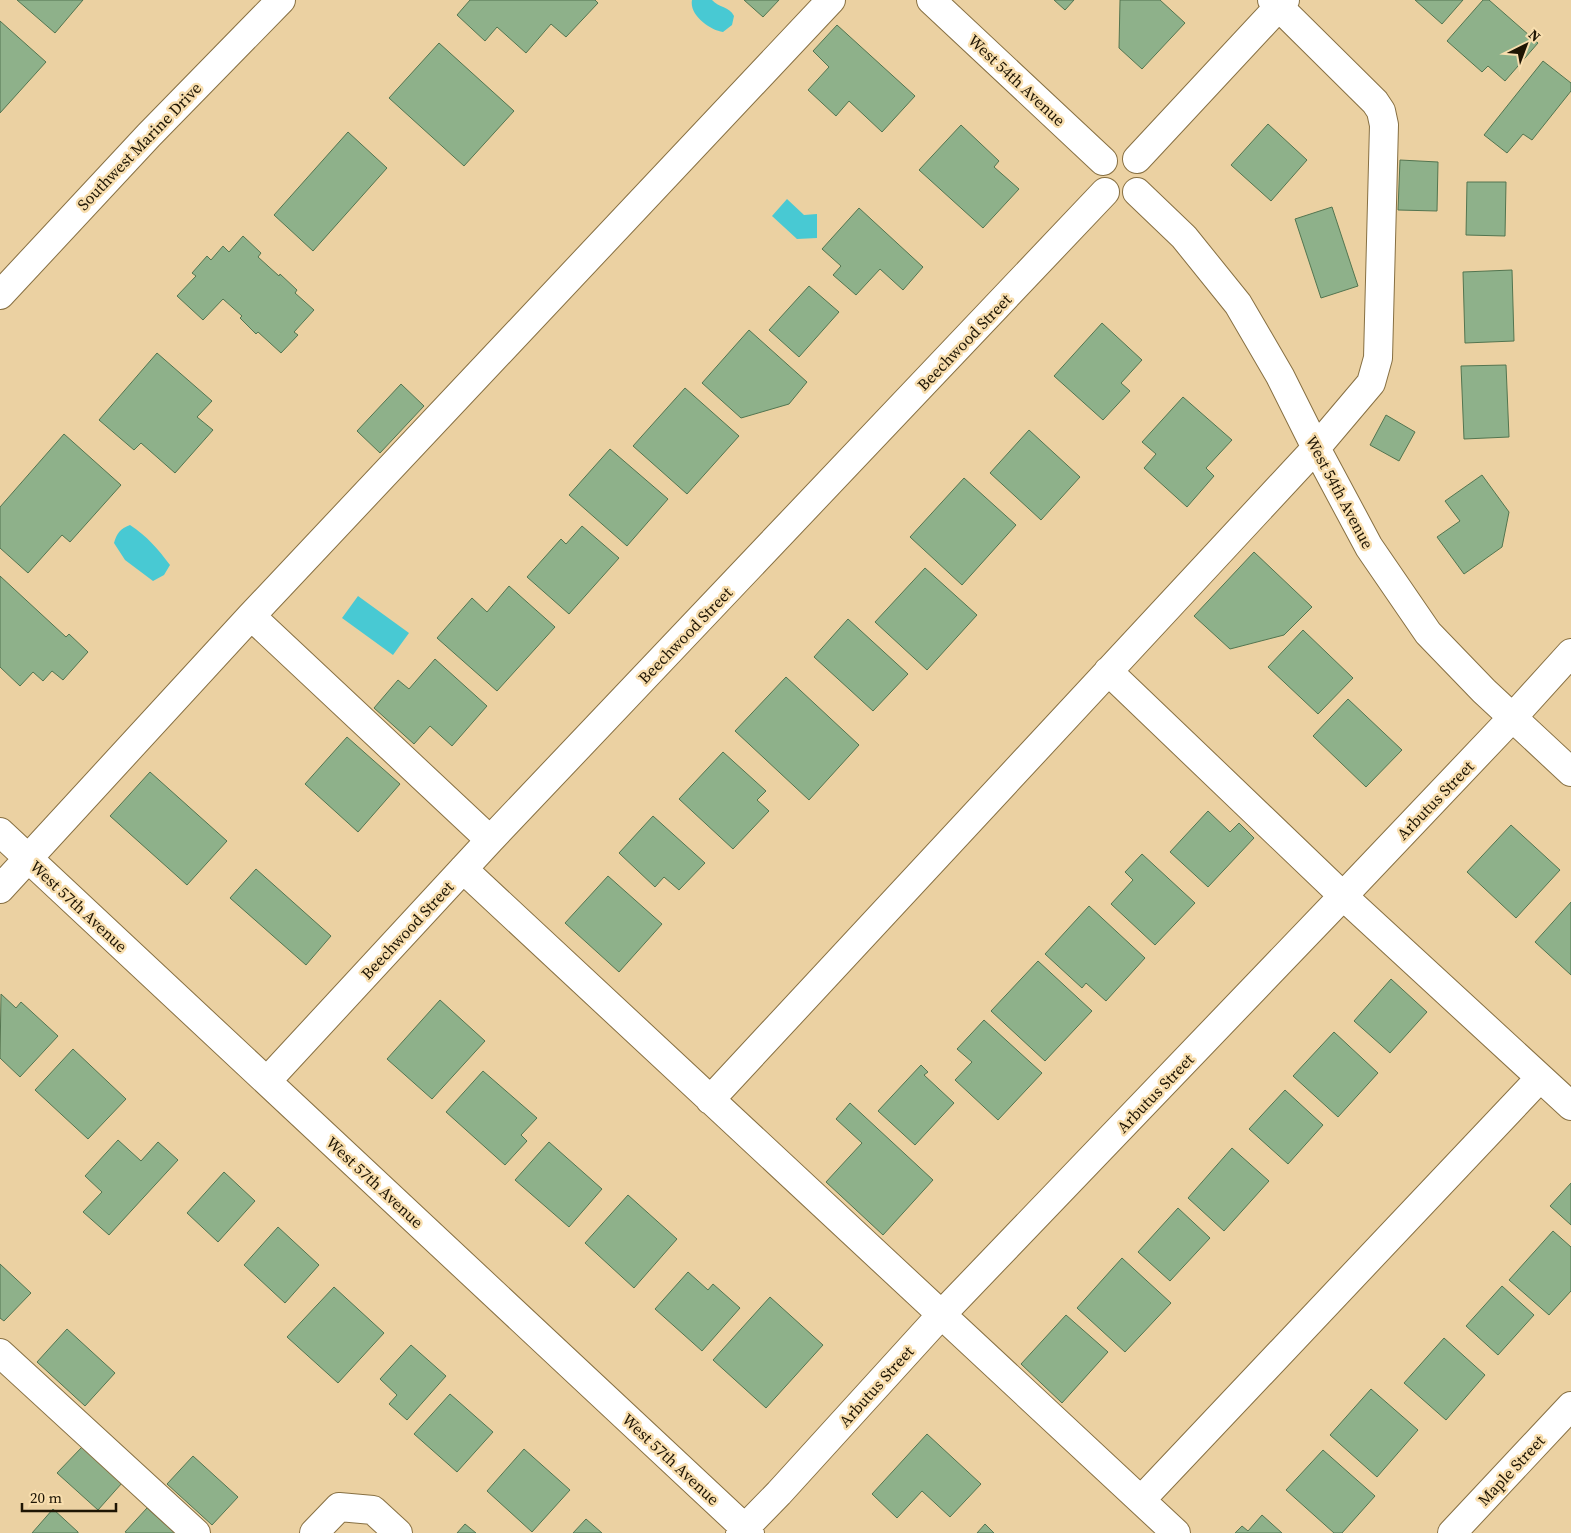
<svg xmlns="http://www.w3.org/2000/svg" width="1571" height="1533" font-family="'Source Serif 4',serif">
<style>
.water{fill:#48c9d3}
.building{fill:#8eb18a;stroke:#537550}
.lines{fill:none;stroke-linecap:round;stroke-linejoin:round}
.minor-casing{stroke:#877043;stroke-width:30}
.major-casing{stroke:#877043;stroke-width:30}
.minor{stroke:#fff;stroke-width:28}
.major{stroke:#fff;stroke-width:28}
.labels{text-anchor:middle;stroke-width:5;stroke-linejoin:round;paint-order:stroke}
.street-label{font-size:16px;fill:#1e1504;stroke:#f8deae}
</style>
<rect width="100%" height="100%" fill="#ebd1a2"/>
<!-- water -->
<path class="water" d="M692 0H712C719 8 729 6 734 16L732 25 723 32C710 30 689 15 692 0Z
M787 199 804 215 817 214V238L797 239 772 216Z
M130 525C147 536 158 549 170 565L164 575 153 581 125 560 114 543C117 533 120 529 130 525Z
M358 596 409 633 393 655 342 618Z"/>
<!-- building -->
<path class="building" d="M17 0H83L55 33Z
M470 0H595L598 3 566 37 551 24 526 53 497 27 485 41 457 15Z
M744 0H779L763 17Z
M1054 0H1074L1065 10Z
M1120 0H1160L1185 23 1142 69 1119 48Z
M1415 0H1463L1442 24Z
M1483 0H1489L1538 43 1505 81 1488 66 1482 72 1447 41Z
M0 21 46 62 0 113Z
M837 25 915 96 882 132 849 101 836 116 808 90 829 67 813 51Z
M439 43 514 111 464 166 389 98Z
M1543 61 1571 83V91L1532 140 1523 134 1507 153 1484 135Z
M1268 124 1307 160 1271 201 1231 165Z
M961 125 999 161 994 167 1019 189 983 228 919 170Z
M348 132 387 168 313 251 274 215Z
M1400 160 1438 162 1437 211 1398 210Z
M1467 182H1506L1505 236 1466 235Z
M1332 207 1358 286 1321 298 1295 219Z
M859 208 923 267 903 290 880 269 856 295 833 275 841 266 822 249Z
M243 236 261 253 258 257 279 276 280 274 297 290 295 293 314 310 294 332 298 335 281 353 258 332 256 334 240 318 242 316 223 299 203 320 177 296 196 276 192 273 207 256 211 260 223 246 229 252Z
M1512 270 1514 341 1465 343 1463 272Z
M809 286 839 312 799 357 769 330Z
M1102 323 1142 360 1121 383 1130 391 1103 420 1054 376Z
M749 330 807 382 789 404 741 418 702 383Z
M157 353 212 401 197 417 213 430 175 473 141 443 134 450 99 420Z
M1506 365 1509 437 1464 439 1461 366Z
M401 384 424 406 380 453 357 431Z
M685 388 739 436 687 494 633 446Z
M1183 397 1232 440 1206 468 1214 476 1187 507 1144 468 1156 454 1142 442Z
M1386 415 1415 432 1399 461 1370 445Z
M1029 430 1080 477 1041 520 990 473Z
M64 434 121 485 70 542 62 535 28 573 0 548V507Z
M610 449 668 499 627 546 569 495Z
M1482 475 1509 512 1502 547 1464 574 1437 537 1460 521 1445 501Z
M964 478 1016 525 962 585 910 537Z
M582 526 619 558 569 614 527 577 561 539 566 544Z
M1254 552 1312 607 1284 635 1230 649 1194 616Z
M925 568 977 615 927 670 875 622Z
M0 576 66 637 69 634 88 652 63 680 52 671 43 681 33 672 20 686 0 667Z
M509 586 555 627 497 691 437 638 472 598 487 612Z
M848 619 908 674 873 711 814 657Z
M1303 630 1353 678 1318 714 1268 667Z
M435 659 487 706 452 746 430 726 414 744 374 708 398 680 409 689Z
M786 677 859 745 809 800 735 731Z
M1348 699 1402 750 1366 787 1313 736Z
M347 737 400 784 358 832 305 784Z
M723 752 766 791 757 800 769 811 733 849 679 799Z
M150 772 227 841 187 885 110 816Z
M1208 811 1230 832 1239 823 1254 838 1208 887 1170 852Z
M653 816 705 863 679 890 664 877 655 887 619 853Z
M1511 825 1560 870 1516 918 1467 872Z
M1142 854 1195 903 1155 945 1111 904 1133 880 1125 872Z
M256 869 331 936 306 965 230 898Z
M608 876 662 924 619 972 565 923Z
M1571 902V975L1535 942Z
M1089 906 1145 958 1106 1001 1086 983 1082 988 1045 954Z
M1038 961 1092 1011 1045 1061 991 1011Z
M1391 979 1427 1012 1390 1053 1354 1021Z
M1 994 16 1008 21 1002 58 1036 20 1077 0 1058Z
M440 1000 485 1041 432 1099 387 1059Z
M984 1020 1042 1073 998 1120 955 1080 972 1062 957 1049Z
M1334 1032 1378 1073 1338 1117 1293 1076Z
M73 1049 126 1099 88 1139 35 1090Z
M921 1065 928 1072 924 1075 954 1103 915 1145 878 1111Z
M483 1071 537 1118 521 1135 527 1141 505 1165 446 1112Z
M1285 1090 1323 1125 1288 1164 1249 1129Z
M850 1103 933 1180 883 1235 826 1182 862 1143 836 1119Z
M118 1140 141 1161 158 1142 178 1160 109 1235 83 1212 102 1192 85 1176Z
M549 1142 602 1189 569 1227 515 1180Z
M1232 1148 1269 1181 1224 1231 1188 1198Z
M224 1172 255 1201 218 1242 187 1213Z
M1571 1183V1225L1550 1206Z
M628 1195 677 1239 634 1288 585 1243Z
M1178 1208 1210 1238 1170 1281 1138 1252Z
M278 1227 319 1265 285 1303 244 1265Z
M1553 1231 1571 1247V1291L1549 1315 1509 1280Z
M1122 1258 1171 1303 1125 1352 1077 1308Z
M0 1264 31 1293 4 1321 0 1318Z
M688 1272 708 1290 713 1284 740 1308 702 1351 655 1309Z
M1502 1286 1534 1315 1498 1355 1466 1326Z
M334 1287 384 1333 338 1383 287 1337Z
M770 1297 823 1345 766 1408 713 1360Z
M1066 1315 1108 1352 1062 1403 1021 1364Z
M67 1329 115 1373 85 1406 37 1362Z
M1444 1338 1485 1375 1446 1420 1404 1383Z
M411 1345 446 1376 407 1420 389 1404 397 1395 380 1379Z
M1371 1389 1418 1430 1377 1477 1330 1435Z
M450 1394 493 1432 457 1472 414 1434Z
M927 1434 981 1484 950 1517 922 1491 897 1518 872 1494Z
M82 1447 122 1483 98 1510 57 1473Z
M524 1449 570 1490 532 1532 487 1491Z
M1323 1450 1375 1496 1342 1533H1334L1286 1490Z
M193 1456 238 1497 212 1525 167 1484Z
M147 1508 175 1533H127L125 1532Z
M53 1509 78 1532V1533H32Z
M1262 1515 1282 1533H1235L1242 1526 1248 1531Z
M586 1519 602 1533H573Z
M465 1524 476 1533H457Z
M985 1524 994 1533H977Z"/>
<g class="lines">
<!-- minor casing -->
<g class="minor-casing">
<path id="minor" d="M931 0 1103 161
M1137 159 1285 0
M1137 192 1184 237 1238 304 1280 376 1316 448 1369 547 1428 633 1484 691 1571 772
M251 616 490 840
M1108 671 1343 896 1571 1106
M0 832 750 1533
M463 869 1176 1533
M0 889 251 616 831 0
M267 1081 490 840 1105 192
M710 1100 1316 448 1371 383 1378 358 1384 125 1381 111 1375 102 1272 0
M0 1353 196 1533
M1141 1500 1540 1078
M314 1533 339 1507 373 1510 398 1533
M740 1533 779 1493 941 1315 1343 896 1513 717 1571 653
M1452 1533 1571 1406"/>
</g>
<!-- major casing -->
<g class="major-casing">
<path id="major" d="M0 295 149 135 281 0"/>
</g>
<!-- minor -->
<use href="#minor" class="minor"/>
<!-- major -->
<use href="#major" class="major"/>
</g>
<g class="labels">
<!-- street labels -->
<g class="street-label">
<text transform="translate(1017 80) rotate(43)" y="6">West 54th Avenue</text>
<text transform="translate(139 146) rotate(-46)" y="6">Southwest Marine Drive</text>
<text transform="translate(964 342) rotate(-46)" y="6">Beechwood Street</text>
<text transform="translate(1340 492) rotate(62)" y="6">West 54th Avenue</text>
<text transform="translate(685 635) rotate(-46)" y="6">Beechwood Street</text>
<text transform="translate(1435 800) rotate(-46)" y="6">Arbutus Street</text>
<text transform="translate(79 906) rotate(43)" y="6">West 57th Avenue</text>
<text transform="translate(407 930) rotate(-47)" y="6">Beechwood Street</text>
<text transform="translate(1155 1093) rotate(-46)" y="6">Arbutus Street</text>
<text transform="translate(375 1182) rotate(43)" y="6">West 57th Avenue</text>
<text transform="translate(876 1386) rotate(-48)" y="6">Arbutus Street</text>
<text transform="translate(671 1459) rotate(43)" y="6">West 57th Avenue</text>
<text transform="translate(1511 1470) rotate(-47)" y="6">Maple Street</text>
</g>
</g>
<!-- north arrow -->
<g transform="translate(1526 45) rotate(42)" stroke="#f8deae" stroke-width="4" paint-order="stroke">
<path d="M0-4L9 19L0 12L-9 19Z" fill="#1e1504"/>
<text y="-8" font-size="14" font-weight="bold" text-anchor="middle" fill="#1e1504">N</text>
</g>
<!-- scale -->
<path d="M22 1503v8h94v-8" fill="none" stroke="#1e1504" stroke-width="2.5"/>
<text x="30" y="1503" font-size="15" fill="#1e1504" stroke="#f8deae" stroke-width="4" paint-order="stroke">20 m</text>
</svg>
